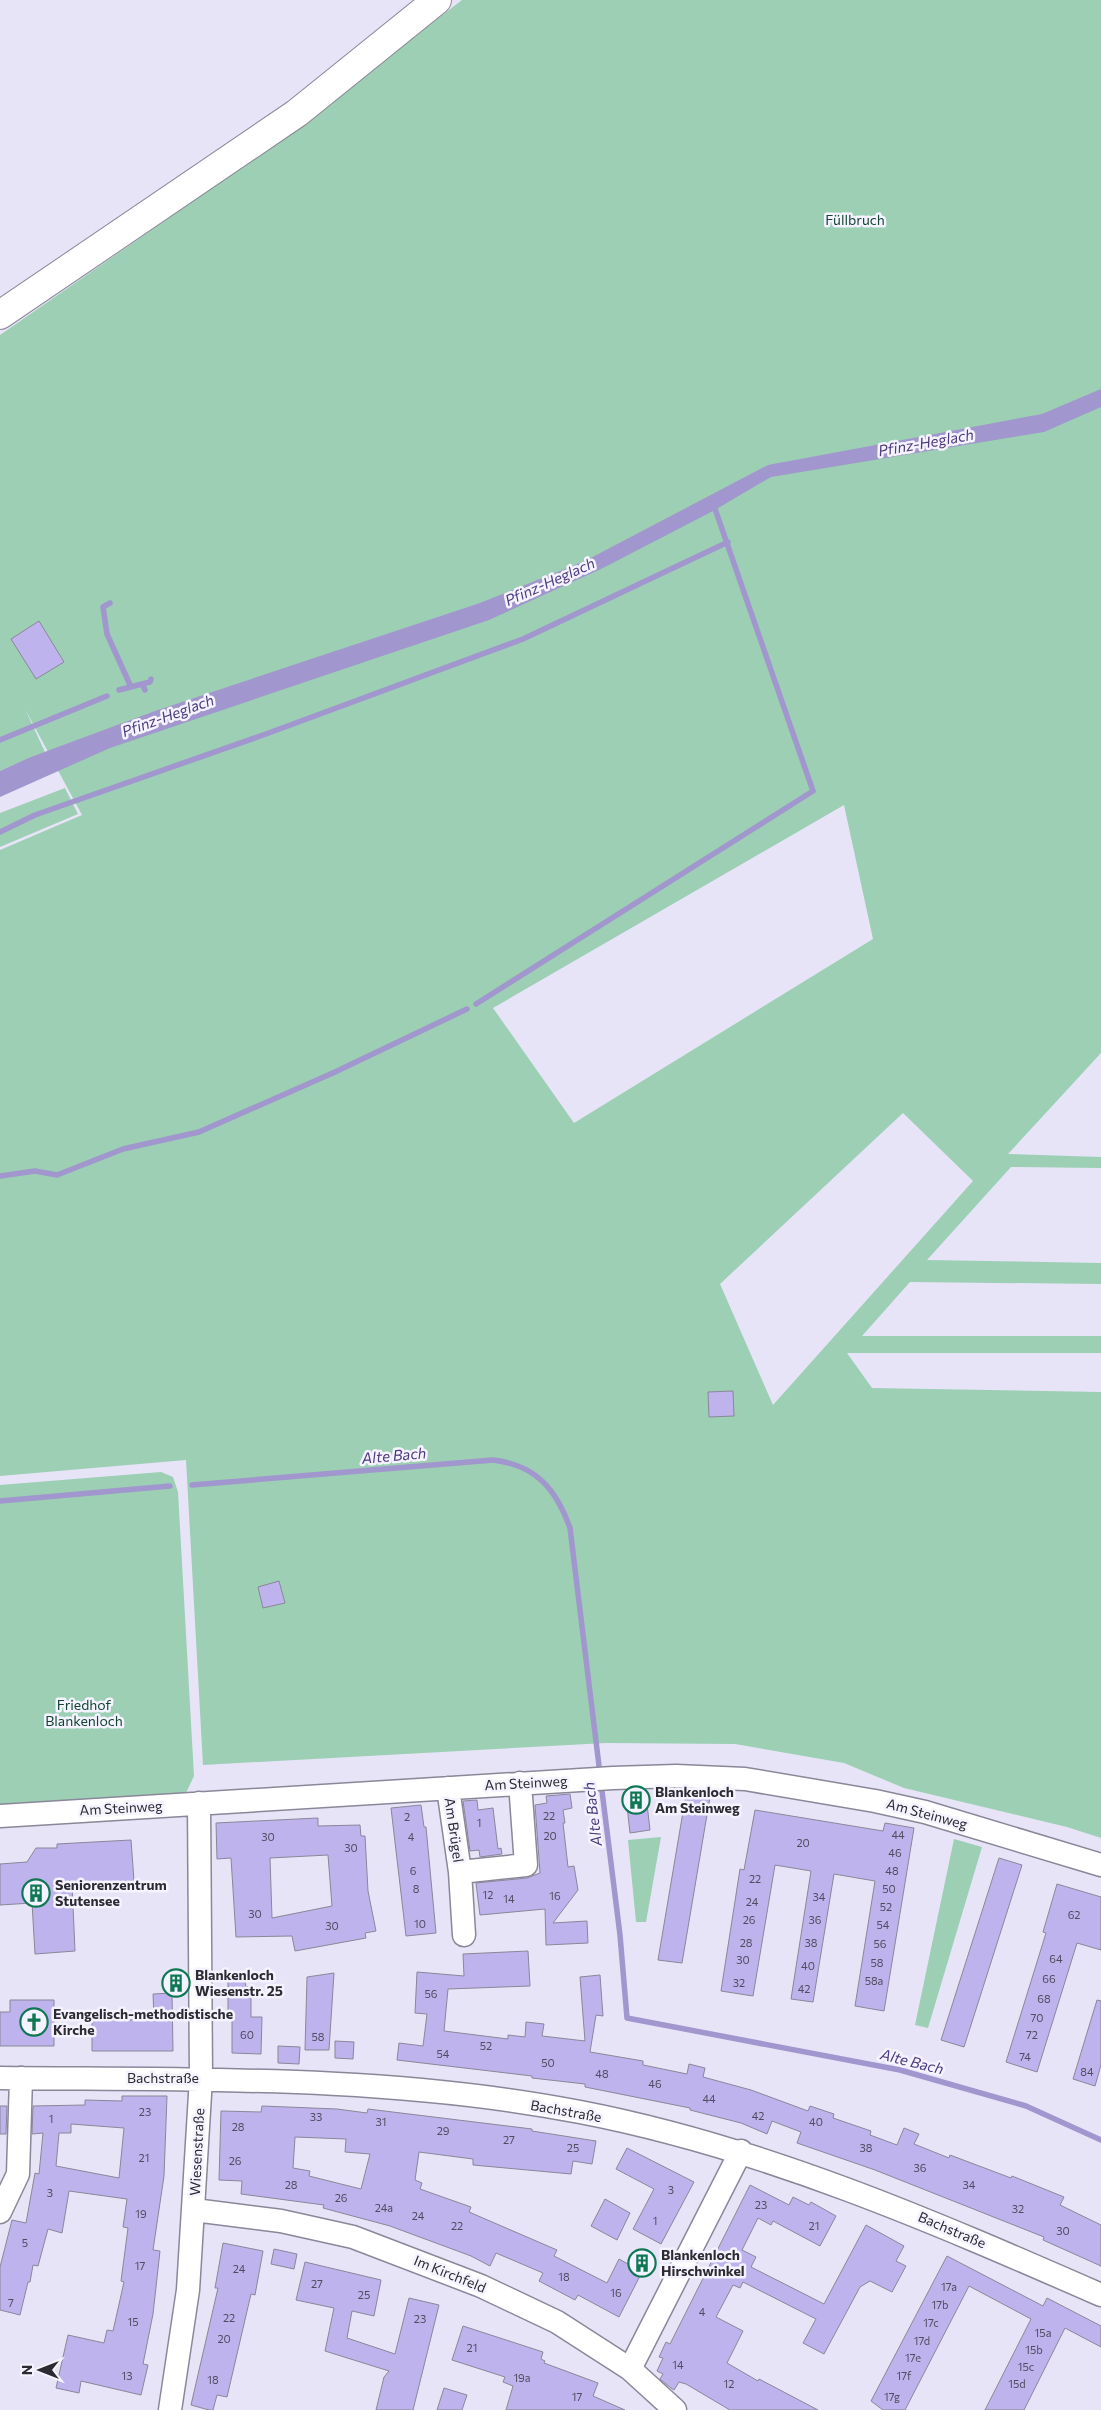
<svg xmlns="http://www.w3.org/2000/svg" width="1101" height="2410" font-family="Commissioner,sans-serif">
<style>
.green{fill:#9ccfb4;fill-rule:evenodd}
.water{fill:#a196cd}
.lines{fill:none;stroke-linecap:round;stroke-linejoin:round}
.stream{stroke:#a196cd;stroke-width:5.5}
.building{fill:#beb3ec;stroke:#8a8799;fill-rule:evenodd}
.minor-casing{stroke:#8a8799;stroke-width:25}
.major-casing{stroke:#8a8799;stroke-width:30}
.minor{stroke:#fff;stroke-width:22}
.major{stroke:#fff;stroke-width:28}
.labels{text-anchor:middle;stroke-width:5;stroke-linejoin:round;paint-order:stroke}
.number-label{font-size:11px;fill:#504d60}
.park-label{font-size:14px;fill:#124630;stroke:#f4f3ff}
.street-label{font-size:14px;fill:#2c2b32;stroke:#f4f3ff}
.poi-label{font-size:14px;font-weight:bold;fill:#2c2b32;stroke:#f4f3ff;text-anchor:start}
.water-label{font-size:15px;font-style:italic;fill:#4d3b7f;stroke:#f4f3ff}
</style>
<rect width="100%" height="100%" fill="#e7e4f8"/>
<!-- green -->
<path class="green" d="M462 0H1101V1053L1008 1154 1101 1157V1168L1011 1167 927 1260 1101 1263V1284L910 1282 862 1336H1101V1353H847L872 1388 1101 1392V1838L1067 1827 904 1788 844 1763 735 1744 606 1743 203 1765 186 1460 0 1476V850L82 815 25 709 45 752 0 771V335L189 204 343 91ZM844 805 873 939 574 1123 493 1008ZM903 1113 973 1181 773 1405 720 1284Z
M65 788 78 814 0 847V813Z
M161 1472 173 1477 178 1492 194 1776 185 1795 0 1805V1485Z
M661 1837 646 1922H636L628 1840Z
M954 1839 982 1847 928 2028 915 2025Z"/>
<!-- water -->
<path class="water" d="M1101 389V407L1044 432 771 477 713 511 603 568 489 620 110 748 0 797V771L31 757 155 711 480 603 585 561 768 465 1042 414Z"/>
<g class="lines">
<!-- stream -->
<path class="stream" d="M110 603 103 607 107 634 131 687
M142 684 150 682 151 679
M119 690 142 684 145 690
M0 740 107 696
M0 832 35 815 266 734 523 639 728 542
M476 1004 813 791 713 503
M0 1176 35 1171 57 1175 123 1149 199 1132 335 1072 467 1009
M192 1485 493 1460C536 1465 556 1489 570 1528L600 1774
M0 1501 170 1486
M601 1783 620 1935 627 2018 900 2070 1026 2106 1101 2140"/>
</g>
<!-- building -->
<path class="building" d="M39 621 64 662 36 679 11 639Z
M733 1391 734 1416 709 1417 708 1392Z
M279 1581 285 1603 263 1608 258 1587Z
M570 1794 572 1808 563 1810 565 1823H563L568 1867 574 1866 578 1890 553 1923 587 1921 588 1943 546 1945 545 1909 480 1915 476 1883 527 1878 540 1873 535 1805 547 1803 546 1796Z
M686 1794 710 1797 682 1963 658 1960Z
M646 1795 650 1830 630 1833 626 1797Z
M477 1800 478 1810 493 1808 498 1849 501 1848 502 1854 480 1857 479 1850 470 1851 463 1801Z
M421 1805 424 1827H426L436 1933 406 1936 391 1808Z
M755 1810 883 1831 885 1823 914 1828 884 2011 855 2006 875 1881 834 1874 813 2002 791 1999 811 1871 775 1865 753 1996 721 1991 740 1869 744 1870Z
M318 1818V1826L360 1825 361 1836H365L368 1891 376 1931 365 1933 366 1938 295 1951 292 1936 236 1937 231 1858 217 1859 216 1823ZM328 1855 332 1906 272 1918 270 1858Z
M131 1840 134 1881 72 1884 75 1951 35 1954 32 1903 0 1905V1864L27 1862 36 1848H57V1844Z
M999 1858 1022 1865 964 2047 941 2040Z
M1057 1884 1101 1897V1950L1077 1943 1037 2072 1006 2062 1046 1933 1043 1932Z
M528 1951 530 1986 448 1989 444 2031 508 2039V2035L525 2037 526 2022 544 2024 542 2036 585 2041 580 1977 600 1975 603 2016 596 2015 590 2052 643 2061V2065L687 2074 689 2064 705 2068 703 2077 751 2090 808 2111 810 2106 834 2114 833 2118 871 2131 870 2135 897 2145 904 2128 919 2134 914 2144 949 2158 950 2155 1011 2178 1012 2176 1064 2197 1060 2205 1101 2225V2266L1043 2240 1044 2237 875 2170 797 2143 801 2132 772 2121 767 2134 741 2123 690 2110V2108L585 2087V2084L532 2078V2076L397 2060 399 2043 423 2046 427 2014 415 2013 417 1972 464 1976 463 1954Z
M334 1973 329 2050H305L307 1977Z
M228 1977H244L246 1987 251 1986V2017H262L261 2054 232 2053V2017H228Z
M172 1993 173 2051H92V2019H109V2017L116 2015H123L128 2020 154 2019 153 1994Z
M10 2000H54V2046H0V2012H10Z
M1097 2000 1101 2001V2065L1095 2086 1073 2079Z
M335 2041 354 2042 353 2059 335 2058Z
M278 2046 300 2047 299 2064 278 2063Z
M122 2096H167L164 2176 153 2250 160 2251 153 2314 143 2364 148 2365 141 2395 81 2381 79 2393 56 2388 68 2335 104 2343 107 2330 113 2331 124 2282 121 2281 128 2228 123 2227 127 2199 69 2191 62 2233 48 2229 38 2266 33 2265 30 2282H28L20 2315 0 2310V2267L12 2220 26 2223 35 2173 39 2174 43 2133 32 2134 33 2106 85 2105V2100L122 2101ZM71 2124 124 2128 119 2178 56 2166 59 2133H71Z
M0 2106H7L6 2134H0Z
M262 2106 337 2109 367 2113 368 2109 532 2129V2131L596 2141 592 2164 573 2161 571 2174 473 2165V2159L419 2152 415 2180 422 2183 420 2189 471 2207 469 2212 557 2250 554 2256 607 2283 619 2259 642 2272 619 2317 578 2295 575 2300 539 2281 543 2273 496 2253 490 2266 471 2256 390 2226 323 2208 324 2205 241 2194 242 2181 219 2180 221 2111 261 2112ZM295 2137 346 2139 345 2152 370 2154 361 2189 309 2176 310 2171 293 2168Z
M627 2148 694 2182 661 2244 633 2229 654 2189 616 2169Z
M750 2185 789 2205 793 2197 809 2205 811 2202 836 2216 820 2246 773 2221 771 2225 758 2218 742 2250 756 2257 751 2267 824 2304 866 2225 904 2246 896 2261 906 2266 892 2292 870 2281 860 2287 824 2354 803 2343 816 2319 743 2282 740 2288 733 2285 716 2317 743 2331 727 2363 758 2381 759 2379 818 2410H730L686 2384 679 2382 674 2390 671 2388 660 2379 663 2374 657 2371 663 2358 659 2357 666 2342 670 2344Z
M605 2199 630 2213 617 2240 591 2226Z
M223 2243 263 2251 255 2295 251 2294 227 2397 217 2395 213 2410H209L191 2405 218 2288H215Z
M274 2249 297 2254 294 2269 271 2264Z
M947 2256 1043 2306 1047 2298 1101 2326V2347L1065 2328 1024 2410H985L1031 2319 969 2286 905 2410H883L871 2401Z
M305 2262 381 2280 374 2316 352 2311 347 2338 395 2354 409 2298 439 2305 413 2410H376L384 2377 389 2371 325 2351 334 2308 296 2300Z
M463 2326 543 2352 541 2359 545 2361 544 2363 598 2383 593 2396 625 2410H506L513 2386 503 2382 505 2377 452 2360Z
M444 2388 467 2395 462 2410H437Z"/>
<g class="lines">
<!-- minor casing -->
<g class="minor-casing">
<path id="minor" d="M448 1788 460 1872 464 1935
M0 1816 613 1778 676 1776 745 1779 875 1801 925 1812 1101 1865
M460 1872 526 1865 520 1783
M0 2078C194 2080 389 2075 580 2112 762 2147 932 2221 1101 2295
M194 2210 281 2221 353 2237 481 2286 557 2322 630 2369 675 2410
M0 2212 18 2174 21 2078
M630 2369 741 2151
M170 2410 188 2290 201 2078 199 1803"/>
</g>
<!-- major casing -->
<g class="major-casing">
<path id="major" d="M0 315 297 113 437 0"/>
</g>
<!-- minor -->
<use href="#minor" class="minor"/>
<!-- major -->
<use href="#major" class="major"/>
</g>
<!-- icons -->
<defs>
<g id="building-ring" transform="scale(1.4375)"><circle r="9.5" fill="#f4f3ff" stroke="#0e7852" stroke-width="1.5"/><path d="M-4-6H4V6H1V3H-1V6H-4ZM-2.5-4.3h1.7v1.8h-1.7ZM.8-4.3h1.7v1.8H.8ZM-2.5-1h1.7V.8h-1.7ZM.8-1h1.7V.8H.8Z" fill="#0e7852"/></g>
<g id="church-ring" transform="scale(1.4375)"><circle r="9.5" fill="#f4f3ff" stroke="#0e7852" stroke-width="1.5"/><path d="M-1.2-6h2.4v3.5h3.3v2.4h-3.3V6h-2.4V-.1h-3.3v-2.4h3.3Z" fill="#0e7852"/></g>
</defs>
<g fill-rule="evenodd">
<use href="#building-ring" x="636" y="1800"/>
<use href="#building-ring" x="36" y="1893"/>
<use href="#building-ring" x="176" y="1983"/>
<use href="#church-ring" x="34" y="2022"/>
<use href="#building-ring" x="642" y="2263"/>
</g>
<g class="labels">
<!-- number labels -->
<g class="number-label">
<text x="549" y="1820">22</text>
<text x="407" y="1821">2</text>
<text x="479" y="1827">1</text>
<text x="898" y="1839">44</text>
<text x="550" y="1840">20</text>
<text x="268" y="1841">30</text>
<text x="411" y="1841">4</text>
<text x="803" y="1847">20</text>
<text x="351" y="1852">30</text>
<text x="895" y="1857">46</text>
<text x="413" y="1875">6</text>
<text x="892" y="1875">48</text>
<text x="755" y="1883">22</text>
<text x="416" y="1893">8</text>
<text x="889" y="1893">50</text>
<text x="488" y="1899">12</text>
<text x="555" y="1900">16</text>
<text x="819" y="1901">34</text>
<text x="509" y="1903">14</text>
<text x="752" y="1906">24</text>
<text x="886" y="1911">52</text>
<text x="255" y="1918">30</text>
<text x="1074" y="1919">62</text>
<text x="749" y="1924">26</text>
<text x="815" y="1924">36</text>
<text x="420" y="1928">10</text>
<text x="883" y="1929">54</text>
<text x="332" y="1930">30</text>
<text x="746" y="1947">28</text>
<text x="811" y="1947">38</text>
<text x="880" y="1948">56</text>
<text x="1056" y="1963">64</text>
<text x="743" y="1964">30</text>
<text x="877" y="1967">58</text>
<text x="808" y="1970">40</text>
<text x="1049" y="1983">66</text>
<text x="874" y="1985">58a</text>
<text x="739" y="1987">32</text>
<text x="804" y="1993">42</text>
<text x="431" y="1998">56</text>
<text x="1044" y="2003">68</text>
<text x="1037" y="2022">70</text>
<text x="247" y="2039">60</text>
<text x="1032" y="2039">72</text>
<text x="318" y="2041">58</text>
<text x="486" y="2050">52</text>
<text x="443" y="2058">54</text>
<text x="1025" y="2061">74</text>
<text x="548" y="2067">50</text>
<text x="1087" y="2076">84</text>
<text x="602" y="2078">48</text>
<text x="655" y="2088">46</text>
<text x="709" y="2103">44</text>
<text x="145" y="2116">23</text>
<text x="758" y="2120">42</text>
<text x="316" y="2121">33</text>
<text x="51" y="2123">1</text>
<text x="381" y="2126">31</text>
<text x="816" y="2126">40</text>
<text x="238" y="2131">28</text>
<text x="443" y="2135">29</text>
<text x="509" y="2144">27</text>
<text x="573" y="2152">25</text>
<text x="866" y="2152">38</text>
<text x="144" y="2162">21</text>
<text x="235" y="2165">26</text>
<text x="920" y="2172">36</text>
<text x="291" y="2189">28</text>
<text x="969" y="2189">34</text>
<text x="671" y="2194">3</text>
<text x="50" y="2197">3</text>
<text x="341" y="2202">26</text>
<text x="761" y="2209">23</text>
<text x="384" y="2212">24a</text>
<text x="1018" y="2213">32</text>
<text x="141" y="2218">19</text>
<text x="418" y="2220">24</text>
<text x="655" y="2225">1</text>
<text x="457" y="2230">22</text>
<text x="814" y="2230">21</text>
<text x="1063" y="2235">30</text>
<text x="25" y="2247">5</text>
<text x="140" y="2270">17</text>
<text x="239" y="2273">24</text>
<text x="564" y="2281">18</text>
<text x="317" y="2288">27</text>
<text x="949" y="2291">17a</text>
<text x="616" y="2297">16</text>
<text x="364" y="2299">25</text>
<text x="11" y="2307">7</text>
<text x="940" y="2309">17b</text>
<text x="702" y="2316">4</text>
<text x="229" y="2322">22</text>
<text x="420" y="2323">23</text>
<text x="133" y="2326">15</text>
<text x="931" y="2327">17c</text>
<text x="1043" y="2337">15a</text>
<text x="224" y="2343">20</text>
<text x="922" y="2345">17d</text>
<text x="472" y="2352">21</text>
<text x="1034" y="2354">15b</text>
<text x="913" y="2362">17e</text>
<text x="678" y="2369">14</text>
<text x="1026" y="2371">15c</text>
<text x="127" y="2380">13</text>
<text x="904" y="2380">17f</text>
<text x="522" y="2382">19a</text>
<text x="213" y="2384">18</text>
<text x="729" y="2388">12</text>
<text x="1017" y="2388">15d</text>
<text x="577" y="2401">17</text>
<text x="892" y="2401">17g</text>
</g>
<!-- park labels -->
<g class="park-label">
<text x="855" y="225">Füllbruch</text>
<text x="84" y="1710">Friedhof<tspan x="84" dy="16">Blankenloch</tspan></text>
</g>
<!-- street labels -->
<g class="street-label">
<text transform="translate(526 1783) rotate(-3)" y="5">Am Steinweg</text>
<text transform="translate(121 1808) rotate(-3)" y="5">Am Steinweg</text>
<text transform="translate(927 1814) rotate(15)" y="5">Am Steinweg</text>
<text transform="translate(454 1830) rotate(82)" y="5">Am Brügel</text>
<text x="163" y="2083">Bachstraße</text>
<text transform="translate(566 2111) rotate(10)" y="5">Bachstraße</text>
<text transform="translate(197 2152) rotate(-87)" y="5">Wiesenstraße</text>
<text transform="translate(952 2230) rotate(23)" y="5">Bachstraße</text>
<text transform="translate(450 2274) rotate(22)" y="5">Im Kirchfeld</text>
</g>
<!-- poi labels -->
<g class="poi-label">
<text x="655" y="1797">Blankenloch<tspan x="655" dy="16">Am Steinweg</tspan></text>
<text x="55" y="1890">Seniorenzentrum<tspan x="55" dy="16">Stutensee</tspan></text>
<text x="195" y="1980">Blankenloch<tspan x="195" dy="16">Wiesenstr. 25</tspan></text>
<text x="53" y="2019">Evangelisch-methodistische<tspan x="53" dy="16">Kirche</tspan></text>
<text x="661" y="2260">Blankenloch<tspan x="661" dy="16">Hirschwinkel</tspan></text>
</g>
<!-- water labels -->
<g class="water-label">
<text transform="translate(926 443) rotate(-10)" y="5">Pfinz-Heglach</text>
<text transform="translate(550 582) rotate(-24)" y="5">Pfinz-Heglach</text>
<text transform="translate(168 716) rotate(-20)" y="5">Pfinz-Heglach</text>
<text transform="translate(394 1456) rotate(-5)" y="5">Alte Bach</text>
<text transform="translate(593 1814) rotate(-97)" y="5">Alte Bach</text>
<text transform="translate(912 2062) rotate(14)" y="5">Alte Bach</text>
</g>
</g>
<!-- north arrow -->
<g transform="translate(40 2370) rotate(270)" stroke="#f4f3ff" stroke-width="4" paint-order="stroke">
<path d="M0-4L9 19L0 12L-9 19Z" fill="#2c2b32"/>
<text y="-8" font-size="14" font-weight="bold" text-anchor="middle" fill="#2c2b32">N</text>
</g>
</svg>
